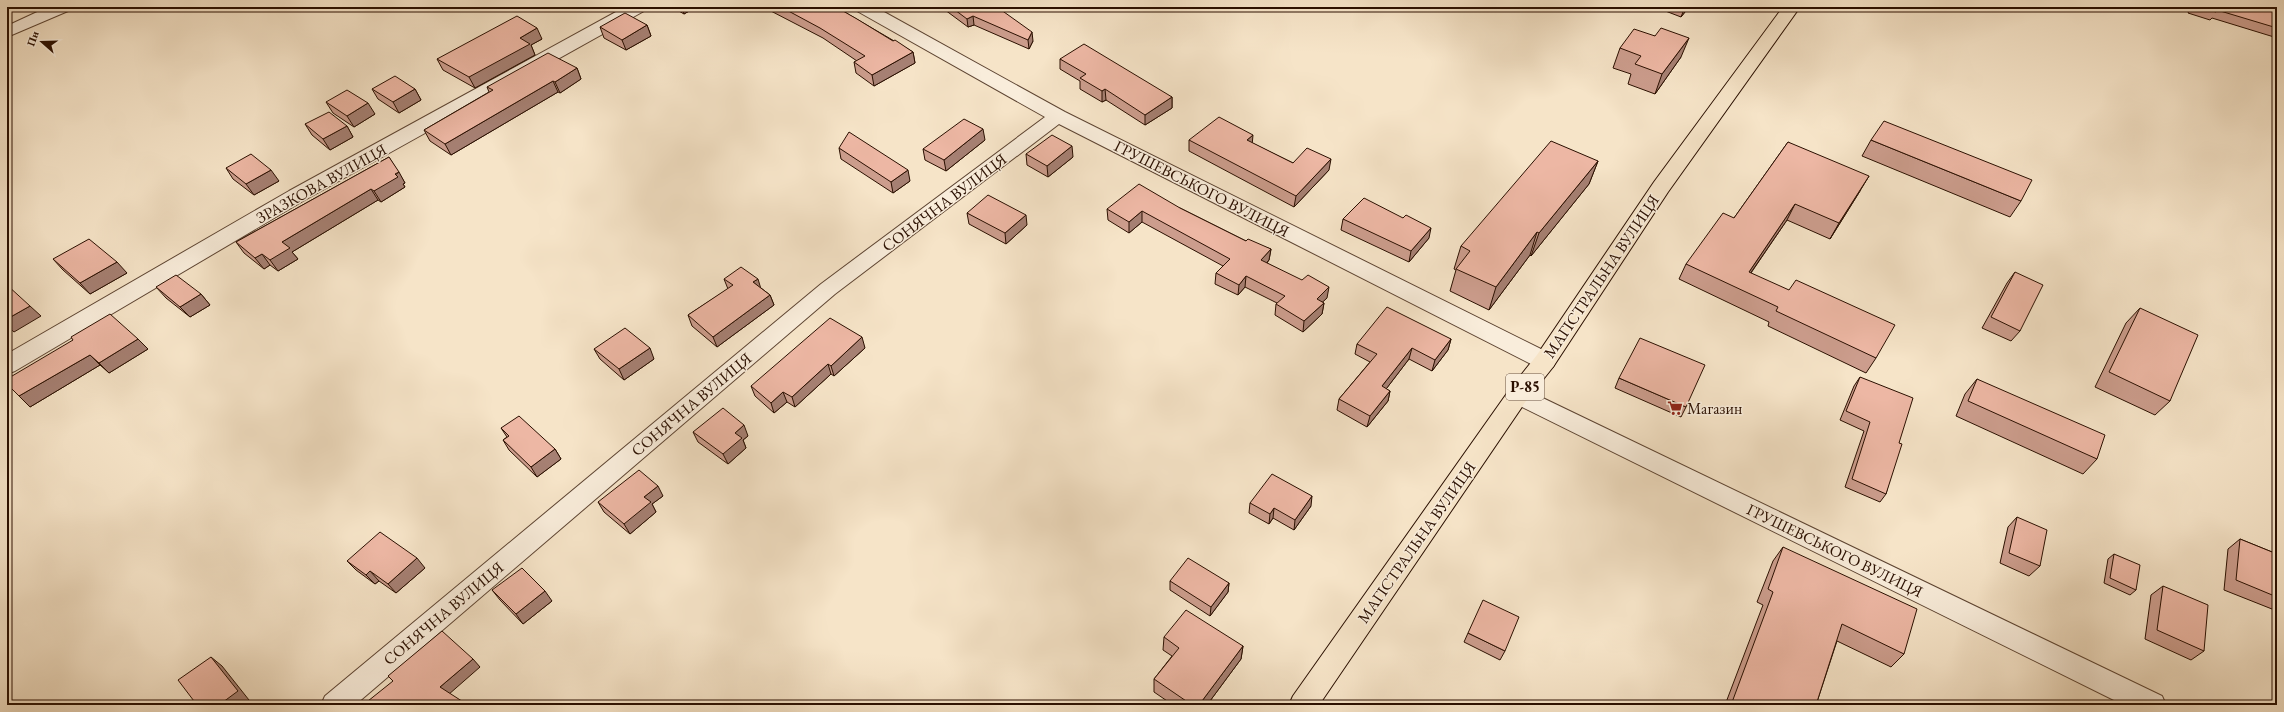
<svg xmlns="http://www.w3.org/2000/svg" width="2284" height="712" font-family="'EB Garamond',serif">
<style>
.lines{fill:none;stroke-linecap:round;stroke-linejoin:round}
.minor-casing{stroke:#5d4432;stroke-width:2}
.major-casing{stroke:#2a0f00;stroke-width:2}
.minor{fill:#f9eddb;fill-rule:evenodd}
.major{fill:#f6e4c8;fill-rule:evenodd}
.wall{fill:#cc9d8d;stroke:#2a0f00}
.shaded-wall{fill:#a68073;stroke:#2a0f00}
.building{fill:#edb7a4;stroke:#2a0f00}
.labels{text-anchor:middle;stroke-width:3;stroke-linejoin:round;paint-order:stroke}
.shield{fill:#f9eddb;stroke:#685242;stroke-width:1}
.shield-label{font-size:15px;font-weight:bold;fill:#2a0f00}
.street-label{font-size:16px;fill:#2a0f00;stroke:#f9eddb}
.poi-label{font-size:16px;fill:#2a0f00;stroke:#f9eddb;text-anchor:start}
</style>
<rect width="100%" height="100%" fill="#f6e4c8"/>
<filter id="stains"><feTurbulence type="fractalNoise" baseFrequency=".005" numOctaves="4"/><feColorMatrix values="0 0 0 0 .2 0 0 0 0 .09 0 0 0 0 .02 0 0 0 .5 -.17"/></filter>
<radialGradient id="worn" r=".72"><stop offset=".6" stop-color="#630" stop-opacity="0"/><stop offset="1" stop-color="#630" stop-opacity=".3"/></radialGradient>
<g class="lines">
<!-- minor casing -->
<g class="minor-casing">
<path id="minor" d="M48 7H70L68 11 7 37V26Z
M625 7H646L644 11 303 201 15 371 7 374V354L289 191Z
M855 7H875L1065 112 1553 355 1556 361 1553 367 1545 369 1537 367 1059 124 835 294 355 705H321L325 696 821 284 1045 117 857 11Z
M1518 386 2162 696 2166 705H2124L1510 401 1507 395 1510 389Z"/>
</g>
<!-- major casing -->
<g class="major-casing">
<path id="major" d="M1783 7H1800L1668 192 1553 367 1526 401 1319 705H1289L1293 696 1510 389 1537 355 1654 182Z"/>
</g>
<!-- minor -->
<use href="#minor" class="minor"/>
<!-- major -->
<use href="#major" class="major"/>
</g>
<!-- wall -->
<path class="wall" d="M672 7H696L684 14Z
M766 7H836L913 52 915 63 874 86 856 73 854 62 857 61 823 38 767 9Z
M941 7H997L1033 41 1029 49 974 25 968 27Z
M1655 7H1689L1681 17Z
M2191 7H2277V34L2274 37 2212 18 2210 20 2188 13Z
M647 25 651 36 626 50 604 38 600 27Z
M1655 36 1681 57 1655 94 1628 84 1631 74 1613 68 1620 48Z
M542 39 531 45 535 55 475 88 443 70 437 59Z
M1060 59 1172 97V108L1145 125 1106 100 1102 102 1080 89V81L1060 69Z
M577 68 581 79 560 93 558 92 451 155 430 141 424 130 489 92 487 87Z
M372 89H415L421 100 399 113 378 99Z
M326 102 375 114 354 127 333 113Z
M305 124 347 126 353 137 330 150 312 135Z
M985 140 946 171 925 160 923 149Z
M1189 140 1252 143 1293 163 1329 170 1294 207 1189 151Z
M1871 140 2021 201 2010 217 1862 156Z
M1788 142 1860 191 1830 239 1787 220 1751 273 1876 358 1866 373 1768 326 1769 322 1679 279 1686 264 1734 218Z
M839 148 910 181 893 193 841 159Z
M1026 154 1073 157 1048 177 1027 165Z
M389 157 405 183 403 184 405 187 381 202 378 200 292 252 298 259 278 271 270 265 264 269 244 253 236 242Z
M1598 161 1589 184 1531 256 1530 255 1489 310 1450 291 1456 270 1454 269 1461 246Z
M226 168 279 181 254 195 233 179Z
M1180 208 1246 241 1271 249 1269 260 1267 263 1327 298 1322 302 1324 303 1322 314 1303 332 1275 315 1276 304 1277 303 1245 287 1238 295 1215 284 1216 273 1223 266 1142 222 1129 233 1108 220 1107 209Z
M967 213 1027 225 1006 244 969 224Z
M1343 219 1429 238 1409 262 1341 230Z
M53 259 127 273 90 294 63 270Z
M2015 272 2020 331 2011 341 1982 328 2007 283Z
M724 279 761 288 770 295 774 305 717 347 692 326 688 315 728 289Z
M156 287 201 294 210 305 190 317 166 298Z
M2140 308 2170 401 2155 415 2095 387 2126 323Z
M1451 339 1448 350 1432 371 1409 359 1386 389 1390 391 1388 401 1367 427 1337 410 1339 399 1370 362 1355 354 1357 344Z
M73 340 148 349 109 373 100 365 30 407Z
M865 348 834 376 831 374 795 407 787 402 774 413 755 396 751 386Z
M594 349 654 359 624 380 600 359Z
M1860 377 1899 443 1886 494 1880 502 1845 487 1864 431 1840 420 1854 386Z
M1619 378 1686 407 1681 417 1615 388Z
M1977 379 2097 459 2083 474 1956 416 1965 394Z
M501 428 555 449 561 459 537 477 509 450 503 440 507 437Z
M693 432 748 436 743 440 746 448 728 464 698 442Z
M663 496 652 504 656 512 630 534 604 512 598 502Z
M1250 503 1311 506 1294 530 1273 518 1269 524 1249 513Z
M2017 517 2040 566 2029 576 2000 563 2008 527Z
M2240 539 2277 554V611L2224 590 2228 549Z
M1783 547 1904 654 1891 667 1837 641 1816 705H1725L1763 605 1757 602 1773 561Z
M2114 554 2136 590 2130 595 2104 583 2108 559Z
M347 561 425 568 396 593 379 581 375 584 356 570Z
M1170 581 1229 583 1228 592 1210 616 1170 590Z
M2163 586 2204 651 2191 660 2145 639 2151 595Z
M492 590 552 601 523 624 500 600Z
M1468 633 1505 651 1500 660 1464 642Z
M1164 637 1243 646 1241 659 1207 705H1173L1154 692V679L1172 656 1163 650Z"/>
<!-- shaded-wall -->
<path class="shaded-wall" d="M682 7H696L684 14Z
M1685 7H1689L1681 17Z
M973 16 974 25 968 27 967 19Z
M647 25 651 36 626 50 622 40Z
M537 28 542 39 531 45 535 55 475 88 469 77 520 38Z
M1032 32 1033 41 1029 49 1028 40Z
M1689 38 1681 57 1655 94 1662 74Z
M913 52 915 63 874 86 872 75Z
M577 68 581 79 560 93 555 82Z
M553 81 558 92 451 155 445 144Z
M415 89 421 100 399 113 393 102Z
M1105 89 1106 100 1102 102V91Z
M1172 97V108L1145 125V115Z
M368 103 375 114 354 127 347 116Z
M347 126 353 137 330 150 323 139Z
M983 129 985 140 946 171 944 160Z
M1253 135 1252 146 1247 140Z
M1072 146 1073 157 1048 177 1047 166Z
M1331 159 1329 170 1294 207 1296 196Z
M1598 161 1589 184 1531 256 1539 233Z
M271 170 279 181 254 195 246 184Z
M908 170 910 181 893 193 891 182Z
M399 172 405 183 403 184 405 187 381 202 374 191Z
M1869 176 1860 191 1830 239 1839 223Z
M371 189 378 200 292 252 298 259 278 271 270 260 282 242Z
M1795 204 1787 220 1741 287 1749 272Z
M1142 211V222L1129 233V222Z
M1026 215 1027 225 1006 244 1005 233Z
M1431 228 1429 238 1409 262 1411 251Z
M1537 232 1530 255 1489 310 1496 287Z
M1271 249 1269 260 1260 270 1261 260Z
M262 254 270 265 264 269 255 258Z
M117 262 127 273 90 294 80 283Z
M1246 276 1245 287 1238 295 1239 285Z
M758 279 761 289 753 282Z
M1329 287 1327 298 1315 309 1317 299Z
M201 294 210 305 190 317 180 307Z
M770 295 774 305 717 347 713 337Z
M1324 303 1322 314 1303 332 1304 321Z
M30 306 41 316 14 332 7 326V319Z
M862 337 865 348 834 376 831 366Z
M138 339 148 349 109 373 99 363Z
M1451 339 1448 350 1432 371 1435 360Z
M650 348 654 359 624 380 619 369Z
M1412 348 1409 359 1380 397 1382 386Z
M90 355 100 365 30 407 19 396Z
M828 364 831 374 795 407 792 397Z
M1390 391 1388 401 1367 427 1370 416Z
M783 392 787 402 774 413 771 403Z
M744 425 748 436 743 440 746 448 728 464 723 454 735 433Z
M555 449 561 459 537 477 531 467Z
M658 486 663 496 652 504 656 512 630 534 624 524 644 497Z
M1312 496 1311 506 1294 530 1295 520Z
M1274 508 1273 518 1269 524 1270 514Z
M417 558 425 568 396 593 388 584Z
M370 571 379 581 375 584 366 575Z
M1229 583 1228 592 1210 616 1211 607Z
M545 591 552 601 523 624 516 614Z
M1243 646 1241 659 1207 705H1199Z
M211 657 222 666 249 700 242 705H219Z
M473 659 480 667 448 695 440 687Z"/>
<!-- building -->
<path class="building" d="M781 7H836L857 19 893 41 895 40 913 52 872 75 854 62 865 56 820 28Z
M951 7H997L1032 32 1028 40 973 16 967 19Z
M2198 7H2277V28L2217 10 2216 12Z
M625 13 647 25 622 40 600 27Z
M517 16 537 28 520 38 530 44 469 77 437 59Z
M1661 28 1689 38 1662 74 1635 64 1641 56 1620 48 1634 29 1655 36Z
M1084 44 1172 97 1145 115 1105 89 1102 91 1080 78 1086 74 1060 59Z
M548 53 577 68 555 82 553 81 445 144 424 130 493 90 487 87Z
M395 76 415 89 393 102 372 89Z
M347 90 368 103 347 116 326 102Z
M329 112 347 126 323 139 305 124Z
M1219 117 1253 135 1247 140 1293 163 1307 148 1331 159 1296 196 1189 140Z
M964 119 983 129 944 160 923 149Z
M1884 121 2032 180 2021 201 1871 140Z
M849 132 908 170 891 182 839 148Z
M1052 135 1072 146 1047 166 1026 154Z
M1551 141 1598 161 1539 233 1537 232 1496 287 1456 269 1470 251 1461 246Z
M1788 142 1869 176 1839 223 1795 204 1749 272 1789 290 1796 280 1895 325 1876 358 1776 311 1778 307 1686 264 1723 213 1734 218Z
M251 154 271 170 246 184 226 168Z
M389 157 399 172 395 174 398 177 374 191 371 189 282 242 290 248 270 260 262 254 255 258 236 242Z
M1139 184 1180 208 1246 241 1248 239 1271 249 1261 260 1302 280 1308 275 1329 287 1317 299 1324 303 1304 321 1276 304 1285 296 1246 276 1239 285 1216 273 1230 259 1142 211 1129 222 1107 209Z
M988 195 1026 215 1005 233 967 213Z
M1364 198 1403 218 1406 215 1431 228 1411 251 1343 219Z
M89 239 117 262 80 283 53 259Z
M741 267 758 279 753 282 770 295 713 337 688 315 733 285 724 279Z
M2015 272 2043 285 2020 331 1991 317Z
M176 275 201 294 180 307 156 287Z
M7 285 30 306 7 319Z
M1387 307 1451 339 1435 360 1412 348 1382 386 1390 391 1370 416 1339 399 1377 354 1357 344Z
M2140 308 2198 335 2170 401 2109 372Z
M110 314 138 339 99 363 90 355 19 396 7 384V379L73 340 71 337Z
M830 318 862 337 831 366 828 364 792 397 783 392 771 403 751 386Z
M625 328 650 348 619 369 594 349Z
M1640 338 1705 365 1686 407 1619 378Z
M1860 377 1913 398 1899 443 1902 444 1886 494 1852 479 1870 422 1846 411Z
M1977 379 2105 435 2097 459 1968 401Z
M723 408 744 425 735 433 742 438 723 454 693 432Z
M519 416 555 449 531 467 503 440 509 436 501 428Z
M639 470 658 486 644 497 651 502 624 524 598 502Z
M1272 474 1312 496 1295 520 1274 508 1270 514 1250 503Z
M2017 517 2047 530 2040 566 2009 553Z
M380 532 417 558 388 584 370 571 366 575 347 561Z
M2240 539 2277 554V597L2236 580Z
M1783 547 1917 609 1904 654 1842 624 1816 705H1731L1773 592 1768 589Z
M2114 554 2140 565 2136 590 2110 578Z
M1188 558 1229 583 1211 607 1170 581Z
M522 568 545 591 516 614 492 590Z
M2163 586 2208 605 2204 651 2157 630Z
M1483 600 1519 617 1505 651 1468 633Z
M1186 610 1243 646 1199 705H1192L1154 679 1179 648 1164 637Z
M442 631 473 659 440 687 468 705H363L393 681 388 676Z
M211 657 238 691 219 705H197L178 680Z"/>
<!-- icons -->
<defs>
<g id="supermarket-bare" transform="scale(1.2)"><path d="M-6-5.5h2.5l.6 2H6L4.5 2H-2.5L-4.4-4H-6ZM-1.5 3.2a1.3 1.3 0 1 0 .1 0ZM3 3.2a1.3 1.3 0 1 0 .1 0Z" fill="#8f2418" stroke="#f9eddb" stroke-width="2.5" paint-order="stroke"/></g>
</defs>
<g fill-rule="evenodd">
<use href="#supermarket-bare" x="1675" y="408"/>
</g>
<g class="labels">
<!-- shield labels -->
<rect class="shield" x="1506" y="374" width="38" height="26" rx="3"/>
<g class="shield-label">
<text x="1525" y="392">Р-85</text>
</g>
<!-- street labels -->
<g class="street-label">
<text transform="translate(321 183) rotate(-29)" y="6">ЗРАЗКОВА ВУЛИЦЯ</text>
<text transform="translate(1202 188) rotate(27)" y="6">ГРУШЕВСЬКОГО ВУЛИЦЯ</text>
<text transform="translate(944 202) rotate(-37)" y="6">СОНЯЧНА ВУЛИЦЯ</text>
<text transform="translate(1601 276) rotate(-56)" y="6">МАГІСТРАЛЬНА ВУЛИЦЯ</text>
<text transform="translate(691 404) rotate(-40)" y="6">СОНЯЧНА ВУЛИЦЯ</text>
<text transform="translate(1416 542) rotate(-55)" y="6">МАГІСТРАЛЬНА ВУЛИЦЯ</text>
<text transform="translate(1835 550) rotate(26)" y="6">ГРУШЕВСЬКОГО ВУЛИЦЯ</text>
<text transform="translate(443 613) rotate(-40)" y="6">СОНЯЧНА ВУЛИЦЯ</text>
</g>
<!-- poi labels -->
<g class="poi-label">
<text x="1687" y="414">Магазин</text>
</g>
</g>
<!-- margin -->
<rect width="2284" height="712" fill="none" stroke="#f6e4c8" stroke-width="24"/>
<rect x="8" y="8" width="2268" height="696" fill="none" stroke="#2a0f00" stroke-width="2"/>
<rect x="12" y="12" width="2260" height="688" fill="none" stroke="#2a0f00"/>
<!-- north arrow -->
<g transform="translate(42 42) rotate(290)" stroke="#f9eddb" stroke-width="3" paint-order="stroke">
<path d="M0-3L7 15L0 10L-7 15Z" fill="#2a0f00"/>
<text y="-6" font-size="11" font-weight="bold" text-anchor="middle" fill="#2a0f00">Пн</text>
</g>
<rect width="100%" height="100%" filter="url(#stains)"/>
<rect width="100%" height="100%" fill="url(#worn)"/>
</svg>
